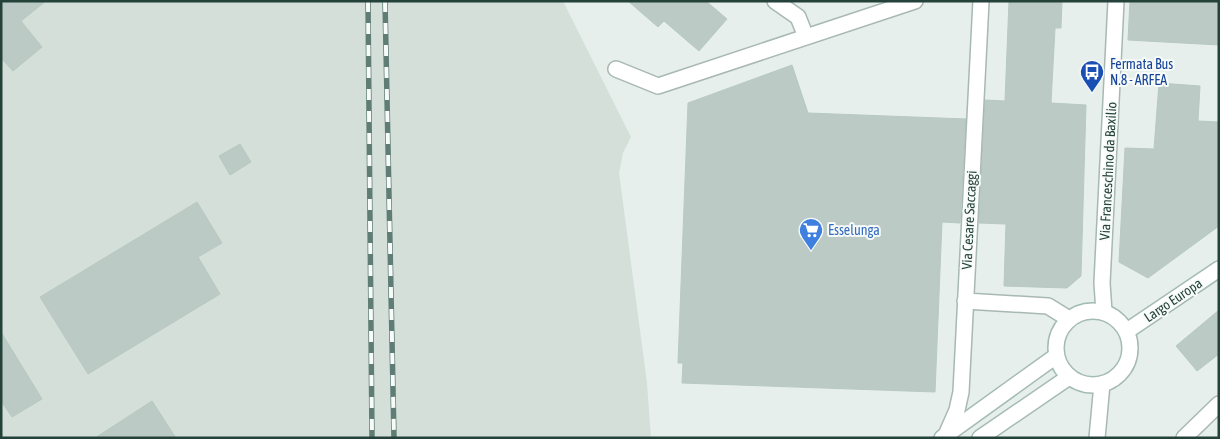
<svg xmlns="http://www.w3.org/2000/svg" width="1220" height="439" font-family="'Asap Condensed',sans-serif">
<style>
.built{fill:#d4dfda}
.building{fill:#bbcac4;stroke:#b8c9c2}
.lines{fill:none;stroke-linecap:round;stroke-linejoin:round}
.street-casing{stroke:#a8b8b2;stroke-width:18}
.secondary-casing{stroke:#a4bbb3;stroke-width:18}
.street{stroke:#fff;stroke-width:15}
.secondary{stroke:#fff;stroke-width:15}
.rail-casing{stroke:#5f7d75;stroke-width:5.5}
.rail{stroke:#f7fbf9;stroke-width:4;stroke-dasharray:11;stroke-linecap:butt}
.labels{text-anchor:middle;stroke-width:4;stroke-linejoin:round;paint-order:stroke}
.transit-label{font-size:14px;fill:#164399;stroke:#f7fbf9;text-anchor:start}
.street-label{font-size:14px;fill:#24423a;stroke:#f7fbf9}
.shop-label{font-size:14px;fill:#366cbe;stroke:#f7fbf9;text-anchor:start}
</style>
<rect width="100%" height="100%" fill="#e6efeb"/>
<!-- built -->
<path class="built" d="M1 1H563L631 137 623 153 619 173 647 383 651 438H1Z"/>
<!-- building -->
<path class="building" d="M1 1H46L21 21 42 47 13 71 1 58Z
M628 1H706L727 19 699 51 664 21 658 27Z
M1009 1H1062L1061 28H1055L1051 103 1086 105 1081 276 1067 288 1004 286 1006 224 979 223 985 100 1005 101Z
M1130 1H1219V45L1128 40Z
M792 65 808 113 966 119 960 223 942 222 935 392 682 383 683 363H678L688 103Z
M1159 83 1200 86 1198 121 1219 122V226L1148 278 1119 262 1125 148 1154 149Z
M240 144 251 162 230 175 219 156Z
M197 202 222 243 198 257 220 294 88 374 40 297Z
M1219 310V354L1197 371 1176 346Z
M1 332 42 399 12 417 1 401Z
M152 401 176 438H95Z"/>
<g class="lines">
<!-- street casing -->
<g class="street-casing">
<path id="street" d="M775 1 798 17 806 37
M616 69 658 86 915 1
M965 301 1048 306 1069 319
M1104 312 1102 283 1116 1
M946 435 957 410 961 392 981 1
M1097 438 1102 384
M1184 438 1219 404"/>
</g>
<!-- secondary casing -->
<g class="secondary-casing">
<path id="secondary" d="M1056 348a37 37 0 1 1 74 0a37 37 0 1 1-74 0Z
M1127 331 1219 269
M942 438 1056 356
M980 438 1069 377"/>
</g>
<!-- street -->
<use href="#street" class="street"/>
<!-- secondary -->
<use href="#secondary" class="secondary"/>
<!-- rail casing -->
<g class="rail-casing">
<path id="rail" d="M368 1 372 438
M385 1 394 438"/>
</g>
<!-- rail -->
<use href="#rail" class="rail"/>
</g>
<!-- icons -->
<defs>
<g id="bus-pin" transform="scale(1.25)"><path d="M0 17L-7.5 6A9.5 9.5 0 1 1 7.5 6Z" fill="#1a4fb4" stroke="#f7fbf9"/><path d="M-5-6H5V4H4V6H2V4H-2V6H-4V4H-5ZM-3.5-4V0h7V-4ZM-3.5 1.2v1.5H-2V1.2ZM2 1.2v1.5H3.5V1.2Z" fill="#fff"/></g>
<g id="supermarket-pin" transform="scale(1.25)"><path d="M0 17L-7.5 6A9.5 9.5 0 1 1 7.5 6Z" fill="#3f7fe0" stroke="#f7fbf9"/><path d="M-6-5.5h2.5l.6 2H6L4.5 2H-2.5L-4.4-4H-6ZM-1.5 3.2a1.3 1.3 0 1 0 .1 0ZM3 3.2a1.3 1.3 0 1 0 .1 0Z" fill="#fff"/></g>
</defs>
<g fill-rule="evenodd">
<use href="#bus-pin" x="1092" y="72"/>
<use href="#supermarket-pin" x="811" y="230"/>
</g>
<g class="labels">
<!-- transit labels -->
<g class="transit-label">
<text x="1110" y="69">Fermata Bus<tspan x="1110" dy="16">N.8 - ARFEA</tspan></text>
</g>
<!-- street labels -->
<g class="street-label">
<text transform="translate(1108 171) rotate(-87)" y="5">Via Franceschino da Baxilio</text>
<text transform="translate(969 220) rotate(-87)" y="5">Via Cesare Saccaggi</text>
<text transform="translate(1173 300) rotate(-34)" y="5">Largo Europa</text>
</g>
<!-- shop labels -->
<g class="shop-label">
<text x="828" y="235">Esselunga</text>
</g>
</g>
<!-- border -->
<rect width="1220" height="439" fill="none" stroke="#24423a" stroke-width="5"/>
</svg>
